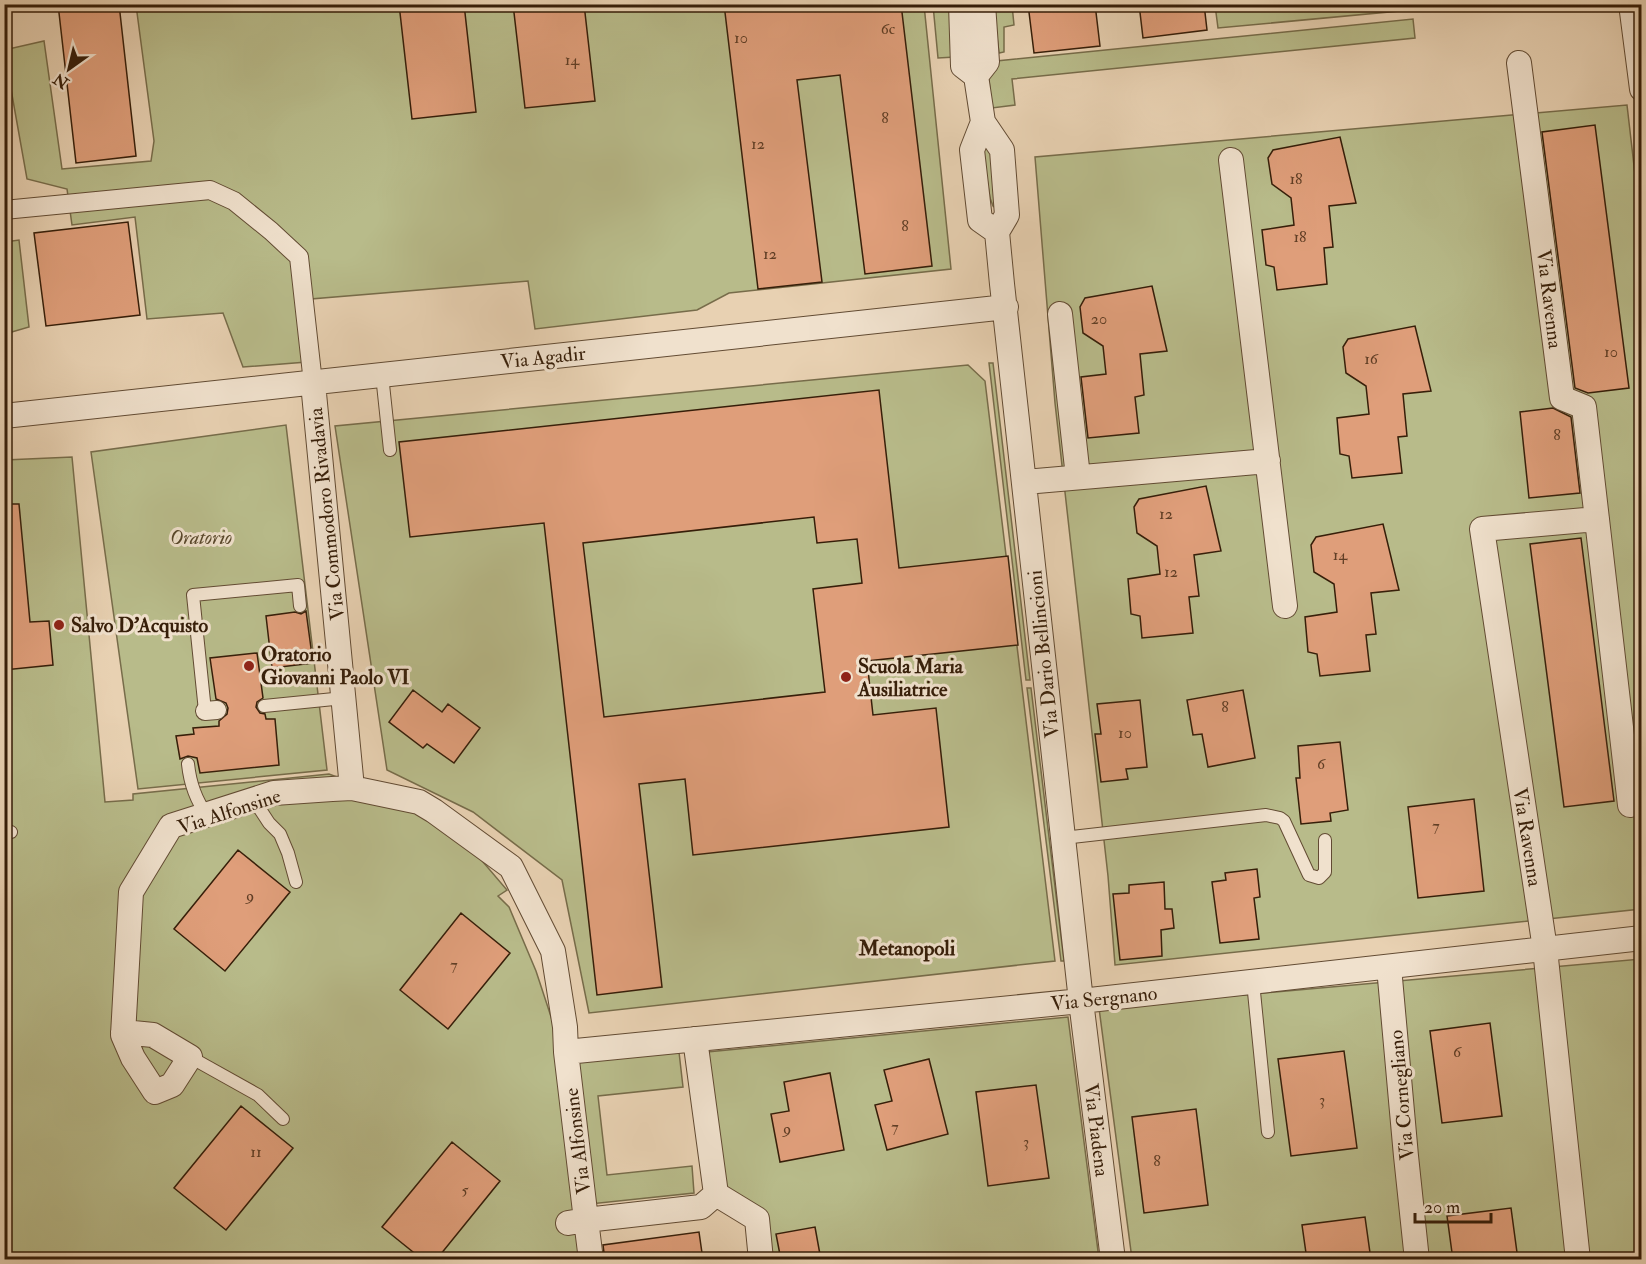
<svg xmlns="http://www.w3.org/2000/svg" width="1646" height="1264" font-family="'IM FELL Double Pica',serif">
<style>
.green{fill:#b8bb8a;stroke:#776c4a;stroke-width:1.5}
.building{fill:#df9e7a;stroke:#361e09;stroke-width:1.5;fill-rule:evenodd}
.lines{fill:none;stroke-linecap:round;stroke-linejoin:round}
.service-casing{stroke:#624b33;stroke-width:14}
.pedestrian-casing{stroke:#624b33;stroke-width:20}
.minor-casing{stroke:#624b33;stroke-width:26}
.service{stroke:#f0e1cd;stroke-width:12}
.pedestrian{stroke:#f0e1cd;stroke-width:18}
.minor{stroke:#f0e1cd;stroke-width:24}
.poi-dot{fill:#8f2418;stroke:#f0e1cd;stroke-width:2}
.labels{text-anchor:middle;stroke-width:6;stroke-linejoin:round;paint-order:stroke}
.number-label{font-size:16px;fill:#603e25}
.street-label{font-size:20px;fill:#361e09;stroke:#f0e1cd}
.park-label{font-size:20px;font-style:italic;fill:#564529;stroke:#f0e1cd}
.poi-label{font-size:20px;font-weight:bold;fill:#361e09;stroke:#f0e1cd;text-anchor:start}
.neighbourhood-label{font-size:21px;font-weight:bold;fill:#361e09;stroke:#f0e1cd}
</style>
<rect width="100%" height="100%" fill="#e8d1b2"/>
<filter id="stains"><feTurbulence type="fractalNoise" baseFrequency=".00333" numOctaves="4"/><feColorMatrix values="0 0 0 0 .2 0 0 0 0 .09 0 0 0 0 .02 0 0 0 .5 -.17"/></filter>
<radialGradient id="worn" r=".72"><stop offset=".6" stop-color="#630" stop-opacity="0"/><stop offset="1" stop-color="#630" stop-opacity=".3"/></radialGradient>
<!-- green -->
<path class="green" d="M1409 4 1410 10 1218 28 1215 5Z
M136 5H924L951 269 729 293 697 310 535 329 528 281 311 299 319 361 243 367 223 313 147 319 135 217 72 225 67 189 27 179 4 50 44 41 62 169 151 161 154 141Z
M933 5H954L955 57 938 58Z
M993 5H1012L1014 25 1004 27V52L999 53Z
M1413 19 1415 38 1012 79 1015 105 992 108 987 62Z
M1627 105 1642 235 1641 909 1115 965 1108 876 1055 403 1035 157Z
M990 140 997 209 993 206 990 198 981 142Z
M19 240 29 327 5 334V242Z
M989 363H993L1030 680H1026Z
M968 365 985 381 1055 961 589 1013 562 880 473 812 387 770 335 426Z
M286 425 327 770 138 789 91 452Z
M72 457 105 802 133 800V794L329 774 414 806 466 842 507 890 498 896 509 907 536 971 559 1041 582 1259 5 1260V460Z
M1027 688H1031L1064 961H1061Z
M1641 959V1259H1132L1099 1008Z
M1068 1017 1099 1259H767L762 1220 725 1197 707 1052Z
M679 1052 683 1087 598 1096 607 1175 692 1166 694 1193 590 1204 571 1063Z"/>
<!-- building -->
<path class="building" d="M58 4H119L136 156 76 163Z
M399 4H464L476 112 412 119Z
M513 4H584L595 101 525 108Z
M724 4H901L932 266 865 274 840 75 797 80 822 282 758 289Z
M1028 4H1095L1100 46 1034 53Z
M1139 4H1204L1207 30 1143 38Z
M1595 125 1629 388 1588 393 1575 388 1542 132Z
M1340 137 1356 203 1329 206 1333 247 1324 248 1327 284 1277 290 1274 267 1266 265 1262 230 1294 225 1291 198 1272 184 1268 158 1273 150Z
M128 222 140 315 46 326 34 233Z
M1152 286 1167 351 1140 354 1144 395 1135 397 1139 433 1088 438 1081 377 1106 374 1103 346 1083 333 1080 307 1085 298Z
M1415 326 1431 391 1403 394 1407 436 1398 437 1402 473 1352 478 1349 456 1340 454 1337 418 1369 414 1366 386 1346 373 1343 347 1348 339Z
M879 390 899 568 1008 556 1018 645 867 661 873 715 936 708 949 827 693 855 685 779 639 784 662 987 597 995 544 523 410 537 399 442ZM814 517 817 543 857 539 862 583 813 589 825 692 604 717 583 543Z
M1553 408 1571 417 1580 493 1529 498 1520 412Z
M1206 486 1221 551 1194 555 1199 596 1189 597 1193 633 1142 638 1140 616 1131 614 1128 579 1160 574 1157 546 1137 533 1134 507 1139 499Z
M4 504H19L30 622 49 621 53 665 4 670Z
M1383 524 1399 590 1371 593 1376 634 1366 635 1370 671 1320 676 1317 654 1308 652 1305 617 1337 612 1334 584 1314 572 1311 545 1316 537Z
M1581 538 1614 801 1564 807 1530 544Z
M306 611 313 663 272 668 266 616 295 612 301 614Z
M257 653 263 698 257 702 256 707 260 713 265 714 266 719H275L279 765 200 773 197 758 188 756 180 759 176 736 194 734 193 728 219 726V721L227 714 228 708 226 703 216 699 210 658Z
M413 690 442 712 448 704 480 728 454 763 427 744 423 748 389 722Z
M1243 690 1255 758 1208 767 1202 734 1193 735 1187 700Z
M1140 700 1147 767 1126 769 1128 779 1101 782 1095 734H1101L1097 704Z
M1340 742 1348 810 1330 813 1331 821 1301 824 1296 778H1300L1298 746Z
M1474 799 1484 891 1418 898 1408 807Z
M238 850 290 892 225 971 174 929Z
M1257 869 1260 897 1254 898 1259 939 1220 943 1212 882 1226 880 1225 873Z
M1164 882 1165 909H1172L1174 928 1161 930 1162 956 1120 960 1113 894 1129 893V885Z
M461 913 510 953 448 1029 400 990Z
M1490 1023 1502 1116 1442 1123 1430 1031Z
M1344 1051 1357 1148 1291 1156 1278 1059Z
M929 1059 948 1134 887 1150 875 1105 892 1101 884 1070Z
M830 1073 844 1150 780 1162 771 1114 789 1111 784 1082Z
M1036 1085 1049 1178 988 1186 976 1092Z
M241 1106 293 1148 226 1230 174 1188Z
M1196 1109 1208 1205 1144 1213 1132 1117Z
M452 1142 500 1181 436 1260H423L382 1227Z
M1511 1208 1518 1260H1453L1447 1216Z
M1365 1217 1371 1260H1307L1302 1225Z
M815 1227 821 1260H781L776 1234Z
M699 1232 703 1260H605L603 1245Z"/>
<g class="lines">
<!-- service casing -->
<g class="service-casing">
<path id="service" d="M382 375 390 450
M264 706 344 698
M205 711 193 595 298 585 300 606
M188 764C190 783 195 799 207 815
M254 800 269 823 280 834 288 853 296 882
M4 834 11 832
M1063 838 1266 815 1280 818 1284 821 1309 875 1319 878 1325 872V840
M1253 982 1268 1132
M190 1057 258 1095 283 1119"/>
</g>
<!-- pedestrian casing -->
<g class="pedestrian-casing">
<path id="pedestrian" d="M4 210 210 190 234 201 271 231 299 257 313 383
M205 711 217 710"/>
</g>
<!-- minor casing -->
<g class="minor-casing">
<path id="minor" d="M961 4 963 66 976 76
M983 4 987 62 976 76 983 122 1002 150 1007 215 997 232 1002 284 1081 1001 1113 1260
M1631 4 1642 89
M1519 63 1562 398 1584 407 1630 805
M983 122 972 150 980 220 997 232
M1231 160 1285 606
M1060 314 1078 477
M313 383 352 788
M4 416 1006 307
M1025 482 1268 461
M1389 967 1406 1156 1417 1260
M123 1032 153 1035 190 1057 172 1085 155 1092 133 1058 123 1035 131 892 171 826 274 793 332 789 352 788 419 802 434 811 511 867 553 951 565 1027 566 1052 586 1220 568 1223
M695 1039 716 1194
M566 1052 1081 1001 1642 938
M716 1194 757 1219 761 1260
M591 1260 586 1220 701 1207 716 1194
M1578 1260 1545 949 1482 529 1597 519"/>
</g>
<!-- service -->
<use href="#service" class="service"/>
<!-- pedestrian -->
<use href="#pedestrian" class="pedestrian"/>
<!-- minor -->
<use href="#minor" class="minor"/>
</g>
<!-- markers -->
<g class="poi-dot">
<circle cx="59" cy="625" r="6"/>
<circle cx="249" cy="666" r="6"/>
<circle cx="846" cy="677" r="6"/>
</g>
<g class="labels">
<!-- number labels -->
<g class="number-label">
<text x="888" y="34">6c</text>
<text x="741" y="43">10</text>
<text x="572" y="65">14</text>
<text x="885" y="123">8</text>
<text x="758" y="149">12</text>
<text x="1296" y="184">18</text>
<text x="905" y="231">8</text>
<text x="1300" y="242">18</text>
<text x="770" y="259">12</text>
<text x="1099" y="324">20</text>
<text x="1611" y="357">10</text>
<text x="1371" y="364">16</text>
<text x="1557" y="440">8</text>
<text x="1166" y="519">12</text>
<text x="1340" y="560">14</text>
<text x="1171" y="577">12</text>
<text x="1225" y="712">8</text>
<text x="1125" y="738">10</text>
<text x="1321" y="769">6</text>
<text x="1436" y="831">7</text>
<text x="250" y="901">9</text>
<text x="454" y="970">7</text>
<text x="1457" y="1057">6</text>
<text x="1322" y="1105">3</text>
<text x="895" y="1132">7</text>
<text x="787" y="1134">9</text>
<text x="1026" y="1147">3</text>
<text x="256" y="1157">11</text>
<text x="1157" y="1166">8</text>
<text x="465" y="1195">5</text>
</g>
<!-- street labels -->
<g class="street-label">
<text transform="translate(1550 299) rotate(83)" y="7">Via Ravenna</text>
<text transform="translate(543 357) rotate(-6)" y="7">Via Agadir</text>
<text transform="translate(326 514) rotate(-96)" y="7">Via Commodoro Rivadavia</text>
<text transform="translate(1043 654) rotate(-96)" y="7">Via Dario Bellincioni</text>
<text transform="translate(229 811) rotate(-18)" y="7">Via Alfonsine</text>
<text transform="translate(1528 837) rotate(81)" y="7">Via Ravenna</text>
<text transform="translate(1104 998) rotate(-6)" y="7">Via Sergnano</text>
<text transform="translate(1401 1095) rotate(-95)" y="7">Via Cornegliano</text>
<text transform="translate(1097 1130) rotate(83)" y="7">Via Piadena</text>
<text transform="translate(577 1141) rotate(-97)" y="7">Via Alfonsine</text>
</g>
<!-- park labels -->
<g class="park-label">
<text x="201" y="544">Oratorio</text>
</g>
<!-- poi labels -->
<g class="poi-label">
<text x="71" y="632">Salvo D'Acquisto</text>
<text x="261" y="661">Oratorio<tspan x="261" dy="23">Giovanni Paolo VI</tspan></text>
<text x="858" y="673">Scuola Maria<tspan x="858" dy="23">Ausiliatrice</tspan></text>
</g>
<!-- neighbourhood labels -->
<g class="neighbourhood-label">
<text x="907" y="955">Metanopoli</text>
</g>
</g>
<!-- margin -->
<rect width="1646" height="1264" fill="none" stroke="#e8d1b2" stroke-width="24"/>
<rect x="6" y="6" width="1634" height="1252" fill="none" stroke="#361e09" stroke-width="3"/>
<rect x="12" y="12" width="1622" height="1240" fill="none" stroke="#361e09" stroke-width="1.5"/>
<!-- north arrow -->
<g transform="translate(69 69) rotate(214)" stroke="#f0e1cd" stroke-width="4.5" paint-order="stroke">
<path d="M0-4.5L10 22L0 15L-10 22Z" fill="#361e09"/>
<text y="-9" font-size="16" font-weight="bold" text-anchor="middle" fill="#361e09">N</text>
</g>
<!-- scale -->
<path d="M1415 1213v9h76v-9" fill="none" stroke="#361e09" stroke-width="3"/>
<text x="1424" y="1213" font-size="18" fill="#361e09" stroke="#f0e1cd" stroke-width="4.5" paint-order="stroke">20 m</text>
<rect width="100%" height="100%" filter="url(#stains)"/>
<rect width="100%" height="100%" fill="url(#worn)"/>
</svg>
